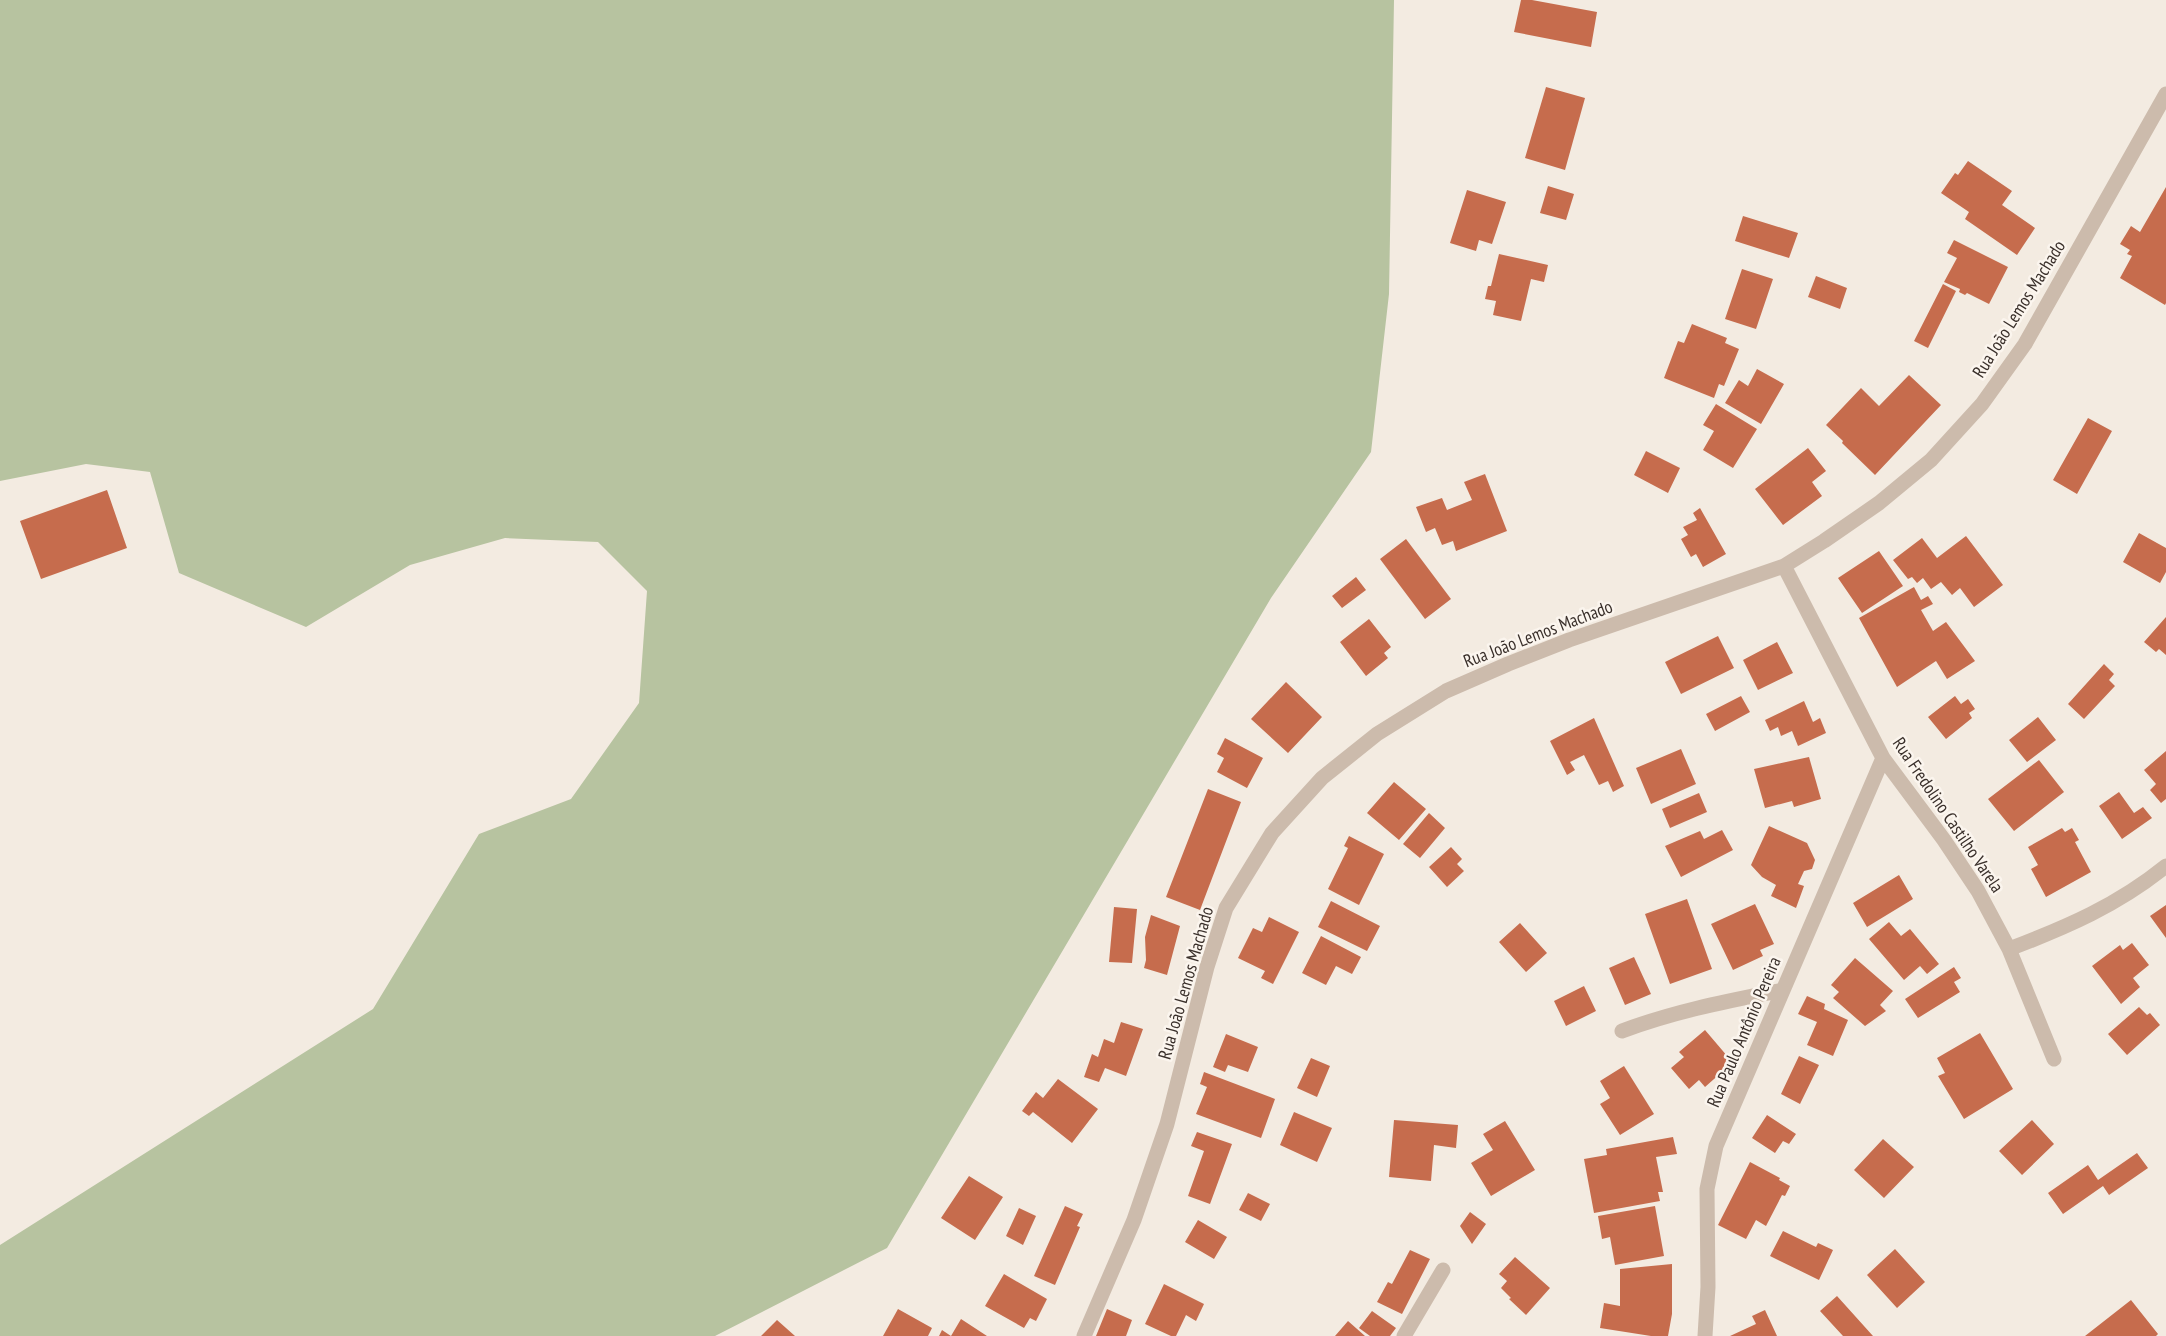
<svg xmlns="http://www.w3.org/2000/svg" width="2166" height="1336" font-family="'PT Sans Narrow',sans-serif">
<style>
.green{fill:#b7c3a0}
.building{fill:#c66c4d}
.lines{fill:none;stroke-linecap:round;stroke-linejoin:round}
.minor{stroke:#ccbbac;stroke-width:15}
.labels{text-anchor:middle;stroke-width:5;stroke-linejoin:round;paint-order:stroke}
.street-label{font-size:18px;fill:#3a302b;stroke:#fbf5ee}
</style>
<rect width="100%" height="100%" fill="#f3ebe1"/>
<!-- green -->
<path class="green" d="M0 0H1394L1389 294 1371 452 1271 598 887 1248 715 1336H0V1245L373 1009 479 834 571 799 639 703 647 591 598 542 505 538 410 565 306 627 179 573 150 472 86 464 0 481Z"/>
<!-- building -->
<path class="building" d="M1521 0H1532L1597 12 1591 47 1514 32Z
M1546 87 1585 98 1565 170 1525 158Z
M1968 161 2012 191 2002 205 2035 228 2017 255 1965 219 1969 212 1941 193 1955 173 1958 175Z
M1548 186 1574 194 1566 220 1540 213Z
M2166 187V303L2165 305 2120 278 2132 256 2127 254 2130 250 2120 244 2131 226 2140 232Z
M1467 190 1506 202 1492 244 1479 240 1476 251 1450 243Z
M1743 216 1798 233 1789 258 1735 241Z
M1954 240 2008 267 1989 304 1967 293 1965 295 1959 292 1960 289 1944 282 1957 258 1947 253Z
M1499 254 1548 265 1544 282 1531 279 1521 321 1493 315 1496 301 1485 299 1488 286H1491Z
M1742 269 1773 279 1756 329 1725 319Z
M1816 276 1847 288 1840 309 1808 297Z
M1943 284 1956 291 1928 348 1914 341Z
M1692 324 1727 338 1725 343 1739 349 1724 386 1719 384 1714 398 1664 378 1678 341 1684 343Z
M1757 369 1784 384 1761 424 1725 403 1739 380 1748 386Z
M1909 375 1941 405 1875 475 1842 443 1843 441 1826 425 1861 388 1879 406Z
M1716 404 1757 429 1733 468 1703 450 1714 431 1703 425Z
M2088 418 2112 431 2077 494 2053 480Z
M1808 448 1826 471 1812 482 1822 496 1783 525 1755 489Z
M1646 451 1680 468 1668 493 1634 475Z
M1485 474 1507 531 1456 551 1453 541 1442 545 1435 528 1426 532 1416 507 1442 498 1447 510 1472 500 1464 482Z
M107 490 127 548 41 579 20 521Z
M1700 508 1726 554 1703 567 1696 554 1691 557 1681 539 1688 535 1683 527 1697 520 1693 513Z
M2139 533 2166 548V572L2160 583 2123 562Z
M1966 536 2003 585 1974 607 1960 588 1952 595 1941 582 1931 589 1923 578 1917 583 1912 577 1908 579 1893 560 1922 538 1937 558Z
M1406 539 1451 599 1425 619 1380 559Z
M1879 551 1903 586 1862 613 1838 578Z
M1356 577 1366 590 1342 608 1332 596Z
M1914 587 1921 600 1928 596 1933 604 1921 610 1933 631 1946 622 1975 661 1947 679 1936 661 1897 687 1859 618Z
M2166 617V655L2159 649 2156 652 2144 642Z
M1369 619 1391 647 1384 653 1388 658 1366 676 1340 642Z
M1718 636 1734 668 1681 694 1665 662Z
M1777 642 1793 673 1758 690 1743 660Z
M2104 664 2114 674 2109 680 2115 686 2084 719 2068 704Z
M1286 682 1322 717 1288 753 1251 719Z
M1741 696 1750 712 1715 731 1706 714Z
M1955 696 1961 704 1968 699 1975 709 1969 713 1972 718 1946 739 1928 717Z
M1804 701 1813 722 1820 718 1826 733 1798 746 1792 731 1781 736 1778 727 1770 731 1765 720Z
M2038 717 2056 740 2027 762 2009 740Z
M1594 718 1624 786 1613 792 1608 781 1599 785 1584 755 1570 762 1575 770 1567 775 1550 741Z
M1225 738 1263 758 1247 788 1217 772 1224 758 1217 754Z
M1681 749 1696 784 1651 804 1636 768Z
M2166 751V799L2161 803 2150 790 2156 784 2144 770Z
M1809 757 1821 799 1794 807 1792 801 1765 808 1754 769Z
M2039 760 2064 792 2014 831 1988 799Z
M1394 782 1426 809 1399 840 1367 813Z
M1208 789 1241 802 1200 910 1166 897Z
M2119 792 2134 813 2143 807 2152 818 2122 839 2099 806Z
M1699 793 1707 812 1670 828 1662 809Z
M1429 813 1445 828 1420 858 1403 844Z
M1769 826 1807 843 1815 860 1812 869 1804 871 1798 884 1804 886 1796 908 1771 896 1776 885 1762 877 1751 865Z
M2062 828 2065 832 2072 828 2079 840 2075 842 2091 872 2046 897 2031 869 2038 865 2028 847Z
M1722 830 1733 850 1681 877 1665 846 1700 831 1704 839Z
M1349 836 1384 854 1359 905 1328 889 1348 848 1344 846Z
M1451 847 1462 859 1457 864 1464 871 1447 887 1429 867Z
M1899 875 1913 899 1867 927 1853 903Z
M1687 899 1712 969 1670 984 1645 914Z
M1331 901 1380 926 1367 951 1318 927Z
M1755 904 1774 944 1760 950 1763 956 1733 970 1711 924Z
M2166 905V938L2150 916Z
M1114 907 1137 909 1132 963 1109 962Z
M1151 915 1180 926 1167 975 1144 968 1146 960 1145 937Z
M1269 917 1299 932 1273 984 1261 978 1265 971 1238 958 1253 928 1262 932Z
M1889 922 1901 936 1910 929 1939 964 1927 974 1920 966 1904 980 1869 939Z
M1520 923 1547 953 1526 972 1499 942Z
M1321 936 1361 957 1352 974 1336 966 1326 985 1302 973Z
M2132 943 2149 965 2133 978 2140 987 2121 1004 2092 966 2120 945 2123 950Z
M1634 957 1651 994 1625 1005 1609 968Z
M1855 958 1893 991 1880 1005 1886 1011 1865 1026 1833 998 1839 992 1831 985Z
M1954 967 1961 978 1954 982 1960 992 1918 1018 1905 999Z
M1584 986 1596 1011 1566 1026 1554 1001Z
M1807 996 1825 1004 1824 1009 1848 1020 1833 1056 1807 1045 1817 1022 1798 1014Z
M2139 1007 2147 1015 2150 1013 2160 1025 2127 1055 2108 1034Z
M1121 1022 1143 1029 1126 1076 1105 1068 1099 1082 1084 1077 1092 1054 1098 1057 1104 1039 1114 1043Z
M1705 1030 1728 1057 1726 1058 1731 1064 1705 1087 1699 1080 1689 1089 1671 1068 1684 1057 1679 1052Z
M1980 1033 2013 1089 1964 1119 1938 1076 1945 1073 1937 1058Z
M1226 1034 1258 1047 1248 1072 1228 1065 1225 1072 1213 1067Z
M1799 1056 1819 1065 1800 1104 1781 1094Z
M1311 1058 1330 1066 1317 1097 1297 1088Z
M1624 1066 1654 1114 1620 1135 1600 1104 1610 1098 1600 1081Z
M1204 1072 1275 1099 1261 1138 1196 1114 1207 1087 1200 1084Z
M1058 1079 1098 1109 1072 1143 1033 1112 1029 1116 1022 1111 1036 1092 1043 1098Z
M1294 1112 1332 1128 1317 1162 1280 1145Z
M1767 1115 1796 1134 1789 1144 1783 1141 1775 1153 1752 1138Z
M1394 1120 1458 1125 1456 1148 1434 1145 1431 1181 1389 1177Z
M2032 1120 2054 1144 2022 1175 1999 1151Z
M1505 1121 1535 1170 1491 1196 1471 1163 1493 1150 1483 1134Z
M1197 1132 1232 1144 1210 1204 1188 1196 1204 1151 1191 1146Z
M1673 1137 1677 1154 1656 1157 1663 1192H1658L1660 1201 1594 1213 1584 1159 1607 1155 1606 1149Z
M1883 1139 1914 1167 1884 1198 1854 1170Z
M2137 1153 2148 1168 2109 1195 2103 1186 2063 1214 2048 1193 2088 1165 2098 1180Z
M1750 1162 1780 1178 1779 1180 1790 1186 1785 1196 1782 1195 1766 1226 1756 1220 1746 1239 1718 1225Z
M969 1176 1003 1197 975 1240 941 1218Z
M1248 1193 1270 1204 1261 1221 1239 1210Z
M1065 1206 1083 1214 1077 1226 1080 1227 1055 1285 1034 1276Z
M1655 1206 1664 1256 1615 1265 1610 1237 1602 1239 1598 1216Z
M1019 1208 1036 1216 1023 1245 1006 1236Z
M1470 1212 1486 1224 1472 1244 1460 1226Z
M1198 1220 1227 1237 1214 1259 1185 1242Z
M1783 1231 1816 1247 1818 1243 1833 1250 1819 1280 1770 1256Z
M1895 1249 1925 1282 1897 1308 1867 1275Z
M1410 1250 1430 1259 1402 1314 1377 1302 1388 1282 1392 1284Z
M1515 1257 1550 1288 1526 1315 1509 1299 1511 1298 1501 1288 1507 1281 1499 1274Z
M1672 1264V1314L1668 1336H1651L1600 1328 1604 1303 1620 1306V1269Z
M1004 1274 1047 1299 1036 1321 1030 1318 1024 1328 985 1306Z
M1164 1284 1204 1304 1196 1321 1186 1315 1176 1336H1171L1145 1324Z
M1837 1296 1873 1336H1843L1820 1311Z
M2131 1300 2158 1334 2156 1336H2085Z
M898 1309 932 1328 928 1336H883Z
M1107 1309 1132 1320 1126 1336H1096Z
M1765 1310 1777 1336H1730L1756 1324 1752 1316Z
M1372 1311 1396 1328 1390 1336H1370L1359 1328Z
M961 1319 987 1336H939L942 1330 951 1336Z
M777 1320 795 1336H761Z
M1348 1321 1365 1336H1335Z"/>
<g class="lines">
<!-- minor -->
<path class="minor" d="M1784 566 1883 758 1944 840 1978 891 2009 949 2054 1059
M2009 949C2067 927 2118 905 2166 866
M1622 1031C1675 1011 1728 1001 1783 990
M1084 1336 1134 1220 1167 1124 1207 967 1226 908 1272 833 1322 778 1377 734 1446 691 1508 664 1569 640 1784 566 1824 541 1879 503 1931 460 1982 404 2025 344 2166 94
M1404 1336 1443 1270
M1705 1336 1708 1287 1707 1189 1716 1146 1883 758"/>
</g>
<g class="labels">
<!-- street labels -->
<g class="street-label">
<text transform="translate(2019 309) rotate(-58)" y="6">Rua João Lemos Machado</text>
<text transform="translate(1538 634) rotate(-21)" y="6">Rua João Lemos Machado</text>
<text transform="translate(1948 815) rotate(56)" y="6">Rua Fredolino Castilho Varela</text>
<text transform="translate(1186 983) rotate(-74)" y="6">Rua João Lemos Machado</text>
<text transform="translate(1744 1032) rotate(-67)" y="6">Rua Paulo Antônio Pereira</text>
</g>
</g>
</svg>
